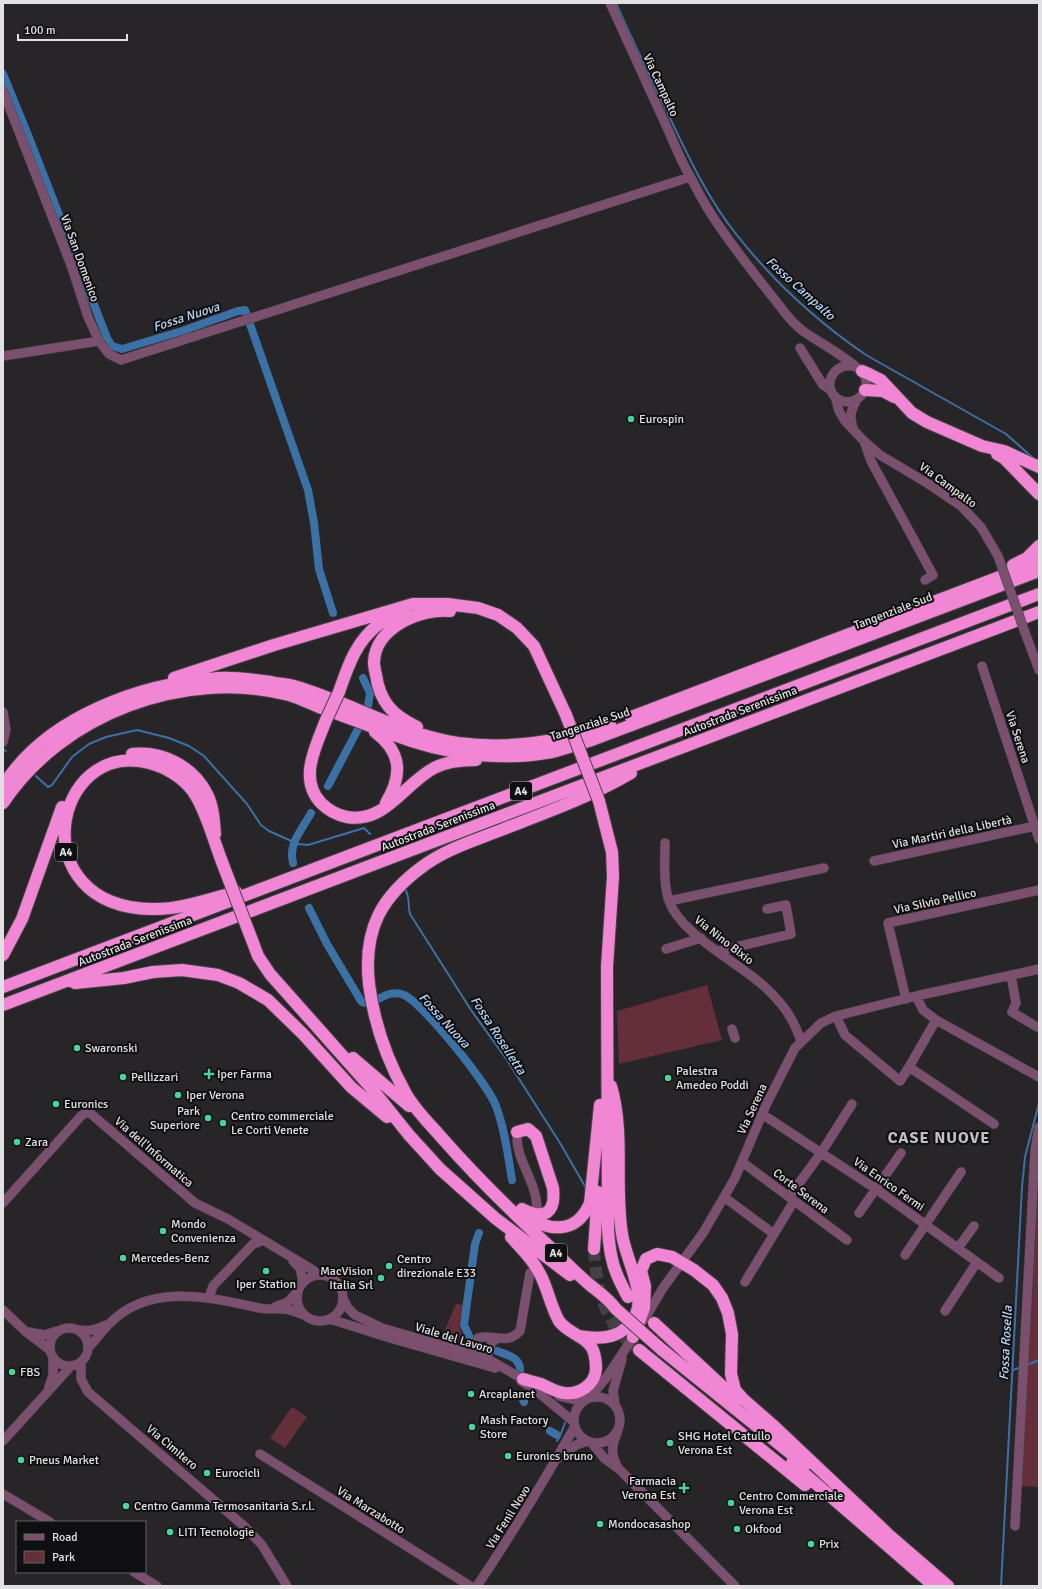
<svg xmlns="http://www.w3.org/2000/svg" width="1042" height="1589" font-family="Signika,sans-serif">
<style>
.green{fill:#642e3a}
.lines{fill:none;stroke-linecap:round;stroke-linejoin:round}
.stream{stroke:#3c71a6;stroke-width:2}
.canal{stroke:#3c71a6;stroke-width:8}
.highway-tunnel{stroke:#434144;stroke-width:12;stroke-dasharray:12 6;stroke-linecap:butt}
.minor-casing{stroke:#454346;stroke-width:10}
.highway-casing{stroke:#454346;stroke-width:14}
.minor{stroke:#7b506e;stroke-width:9}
.highway{stroke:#f186d4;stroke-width:12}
.minor-bridge-casing{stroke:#454346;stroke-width:10;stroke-linecap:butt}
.highway-bridge-casing{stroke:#454346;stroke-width:14;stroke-linecap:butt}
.minor-bridge{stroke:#7b506e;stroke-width:9}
.highway-bridge{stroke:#f186d4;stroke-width:12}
.poi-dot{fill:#4dd39a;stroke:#0f0e10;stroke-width:1.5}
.labels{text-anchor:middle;stroke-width:4;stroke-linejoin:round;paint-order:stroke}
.shield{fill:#0f0e10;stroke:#a2a1a3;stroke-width:1}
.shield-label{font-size:11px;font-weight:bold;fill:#e1e0e2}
.street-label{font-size:12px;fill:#e1e0e2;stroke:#0f0e10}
.poi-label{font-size:12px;fill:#e1e0e2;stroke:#0f0e10;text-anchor:start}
.water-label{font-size:13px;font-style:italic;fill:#b7d4f2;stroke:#0f0e10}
.district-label{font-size:16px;font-weight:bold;letter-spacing:1px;fill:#c1bfc3;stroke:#0f0e10}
</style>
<rect width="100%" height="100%" fill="#272528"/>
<!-- green -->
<path class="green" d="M707 985 722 1040 619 1064 617 1011Z
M1039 1144V1487L1019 1486Z
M456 1304 464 1305C460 1323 455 1329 469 1343L468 1346 465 1347 440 1341Z
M292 1407 307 1417 285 1448 270 1438Z"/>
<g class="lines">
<!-- stream -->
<path class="stream" d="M616 3C632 41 651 78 669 116 688 156 708 199 736 234 773 281 818 322 866 355L1006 434 1033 458
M3 749 6 751
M36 776 48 787 52 785 72 757 89 744 106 737 137 730 169 738 189 746 204 756 247 804 261 825 269 831 298 844 308 845 364 828 370 834
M405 889C411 899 407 904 410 914L471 1010 507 1060 560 1143 586 1188
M1027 1365 1039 1360
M1013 1370 1021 1367
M557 1441 560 1436 565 1423
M1001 1586 1022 1187 1025 1157 1039 1103"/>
<!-- canal -->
<path class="canal" d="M3 74 28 135 107 338 112 346 122 349 182 331 238 311 245 310 308 490 314 523 319 569 333 613
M363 678 370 693 368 706
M328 786 357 731
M293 863C288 843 302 830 311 813
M309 908 327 944 361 1001C362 1002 364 1003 366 1003 377 1003 389 988 404 995 423 1003 489 1086 496 1106 505 1130 508 1156 512 1180
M470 1338 464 1325 475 1244 479 1233
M497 1351C507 1355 520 1357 520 1370
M521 1394 524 1402
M550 1431 557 1435"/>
<!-- highway-tunnel -->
<path class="highway-tunnel" d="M594 1249C596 1280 601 1312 623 1336 628 1341 634 1346 639 1350"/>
<!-- minor casing -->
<g class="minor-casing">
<path id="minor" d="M610 3C628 42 646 82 664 121 673 140 680 160 691 178 700 196 710 214 722 230 740 257 762 283 782 309 788 317 795 325 803 331 816 341 864 366 866 380 868 395 853 406 840 400 819 390 833 359 856 367
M3 91 71 265 88 317 99 341 109 354 121 360 690 177
M800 348 823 385 831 390
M3 356 99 341
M835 396 839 411 845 421 863 440 880 455 927 483 961 506 981 527 998 556
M853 428C849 415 851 411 857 399
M864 441 871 461 933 575 925 580
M1027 638 1039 670
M982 666 1039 839
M3 712 6 730 3 742
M665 843C665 861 663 883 669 901 681 935 740 963 766 988 784 1005 793 1018 801 1041
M874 861 1035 826
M669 901 824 868
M666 949 701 938
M718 951 791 934 786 905 767 909
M1011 975 1016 1003 1012 1012 1037 1027
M916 996 923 1010 936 1020 1039 1077
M906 999 888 923 1039 890
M836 1016 845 1035 900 1081 909 1067
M936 1020 909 1067 994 1124
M732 1029 735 1038
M762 1114 876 1189 999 1278
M517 1132C515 1160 536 1180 537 1207
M742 1162 847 1240
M724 1197 774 1234
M789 1197 821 1153 852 1104
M3 1203 81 1116 85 1113H90L195 1203 228 1219 313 1270 318 1275
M859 1213 901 1153
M958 1248 974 1226
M905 1255 961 1172
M293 1261 300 1268 303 1282
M297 1298a23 23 0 1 1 46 0a23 23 0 1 1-46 0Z
M745 1282 794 1201
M209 1297 213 1286 253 1244 259 1242
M343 1299 348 1308 355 1315 382 1328 486 1358 528 1382
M275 1307 288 1302 297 1292
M3 1310 26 1332 50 1350
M945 1311 977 1262
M330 1319 390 1338 495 1368
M644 1320 663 1288 703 1233 735 1178 766 1105 795 1048 821 1023 836 1016 916 996 1039 969
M50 1347a19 19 0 1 1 38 0a19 19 0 1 1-38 0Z
M79 1330C89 1332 97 1329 106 1325
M29 1332 44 1335 57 1331
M88 1348C95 1341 101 1332 108 1325 149 1282 208 1297 259 1308 267 1310 275 1308 283 1309 290 1309 297 1312 304 1315
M473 1353 478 1338C494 1333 506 1346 520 1331L530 1273
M486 1358 492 1342 498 1338
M81 1362V1379L88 1392 245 1527 262 1545 287 1586
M521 1381 534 1389 574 1422
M49 1387 53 1375V1358
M559 1396 576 1400 586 1399
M574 1420a23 23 0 1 1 46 0a23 23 0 1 1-46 0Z
M589 1398 606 1378 636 1333
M615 1404 613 1391 622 1359
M617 1433C611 1447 611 1455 618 1468
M3 1441 71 1366
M591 1442 604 1458 619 1469 735 1586
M260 1454 470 1586
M558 1458 576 1445 587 1441
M3 1494 50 1522
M1015 1526 1035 1150 1039 1127
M134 1572 157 1586
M477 1586C512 1534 544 1481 575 1426"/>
</g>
<!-- highway casing -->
<g class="highway-casing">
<path id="highway" d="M862 371 869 374 881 380 912 413 927 422 982 446 1004 451 1039 467
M865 390 883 391 894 397
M997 454 1004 458 1039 494
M1013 565 1027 558 1039 546
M174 678 274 645 413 604H447L478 608 498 615 517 628 534 646 566 715
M339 692C348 666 356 641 379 624 387 619 396 616 405 612
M631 717 1039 562
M326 720C316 746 298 779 321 803 328 810 337 815 347 817 385 824 405 783 434 768 447 761 462 760 476 760
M417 727C392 715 380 702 376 675 375 671 374 666 374 662 375 628 420 608 450 611
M375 732C402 752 403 775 386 803
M132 754C162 751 193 766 207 794 213 806 214 820 215 834
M3 786C46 717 141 683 219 678 237 677 254 680 271 682 279 684 287 684 294 686 350 702 400 734 458 743 511 750 560 742 610 725
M599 801 612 852 613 876 607 967 608 1230C610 1259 614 1272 628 1297
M3 803C62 714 185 668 289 695 299 698 309 703 319 707 344 716 369 726 394 735 443 754 500 762 552 752 565 749 578 744 592 740L1039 571
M222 862C214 841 205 808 192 790 182 777 165 767 149 763 52 739 21 907 152 909 179 910 210 899 236 892
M252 940 258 956 270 974 373 1090 409 1135 440 1169 495 1218 570 1275
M3 955 22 919 62 807
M75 983 124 978 153 972 182 970 218 975 239 983 268 1000 303 1034 351 1087 387 1117
M3 987 1039 594
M3 1005 1039 612
M353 1058 409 1106
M517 1132 528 1129 536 1136 553 1188C556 1214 544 1220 522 1209
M522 1214C547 1231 576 1236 590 1203L600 1105
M511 1237C522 1249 534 1261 541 1276 548 1290 551 1307 559 1321 566 1331 580 1335 588 1343 595 1349 596 1360 596 1369 595 1385 579 1395 564 1393 556 1392 548 1387 541 1384 535 1382 529 1381 523 1379
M594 1249 598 1192
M616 1309C608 1298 600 1293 590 1285 577 1274 565 1262 553 1250 514 1214 477 1178 442 1138 429 1123 414 1109 405 1092 386 1058 374 1023 369 984 363 929 381 896 426 864 449 848 476 840 501 830 545 813 590 797 631 773
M654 1323 737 1400
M578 1336C602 1340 624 1339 636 1314 646 1293 625 1257 622 1234 614 1185 625 1134 611 1086
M633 1337 644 1308 645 1286 641 1271 646 1259 657 1254 672 1257 694 1270 713 1285 722 1298 728 1313 732 1334 731 1374 735 1390 743 1399 775 1427 888 1534
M661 1349 805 1465
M639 1350 805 1485
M792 1463 934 1586
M882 1529 948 1586"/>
</g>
<!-- minor -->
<use href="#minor" class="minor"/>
<!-- highway -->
<use href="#highway" class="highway"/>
<!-- minor-bridge casing -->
<g class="minor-bridge-casing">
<path id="minor-bridge" d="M998 556 1027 638"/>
</g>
<!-- highway-bridge casing -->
<g class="highway-bridge-casing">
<path id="highway-bridge" d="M566 715 599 801
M326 720 339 692
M222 862 252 940
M616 1309 661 1349"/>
</g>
<!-- minor-bridge -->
<use href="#minor-bridge" class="minor-bridge"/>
<!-- highway-bridge -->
<use href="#highway-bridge" class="highway-bridge"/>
</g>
<!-- markers -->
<g class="poi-dot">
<circle cx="631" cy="419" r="4"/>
<circle cx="77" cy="1048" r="4"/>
<path d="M207 1068h4v4h4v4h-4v4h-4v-4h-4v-4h4z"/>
<circle cx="123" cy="1077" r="4"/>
<circle cx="668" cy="1078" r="4"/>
<circle cx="178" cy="1095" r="4"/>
<circle cx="56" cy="1104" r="4"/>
<circle cx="208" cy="1118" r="4"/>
<circle cx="223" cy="1123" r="4"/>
<circle cx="17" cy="1142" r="4"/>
<circle cx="163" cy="1231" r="4"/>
<circle cx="123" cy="1258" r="4"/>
<circle cx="389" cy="1266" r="4"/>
<circle cx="266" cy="1271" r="4"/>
<circle cx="381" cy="1278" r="4"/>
<circle cx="12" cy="1372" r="4"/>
<circle cx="471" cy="1394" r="4"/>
<circle cx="472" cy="1427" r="4"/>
<circle cx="670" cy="1443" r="4"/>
<circle cx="508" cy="1456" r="4"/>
<circle cx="21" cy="1460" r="4"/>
<circle cx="207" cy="1473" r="4"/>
<path d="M682 1482h4v4h4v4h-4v4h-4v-4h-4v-4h4z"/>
<circle cx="731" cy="1503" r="4"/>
<circle cx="126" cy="1506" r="4"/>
<circle cx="600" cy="1524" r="4"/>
<circle cx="737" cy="1529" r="4"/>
<circle cx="170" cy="1532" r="4"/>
<circle cx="811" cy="1544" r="4"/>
</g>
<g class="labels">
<!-- shield labels -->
<g class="shield">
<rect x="510" y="782" width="22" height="18" rx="3"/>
<rect x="55" y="843" width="22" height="18" rx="3"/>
<rect x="545" y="1244" width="22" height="18" rx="3"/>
</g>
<g class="shield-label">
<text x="521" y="795">A4</text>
<text x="66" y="856">A4</text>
<text x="556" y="1257">A4</text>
</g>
<!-- street labels -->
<g class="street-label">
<text transform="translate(661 85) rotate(65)" y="4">Via Campalto</text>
<text transform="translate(80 258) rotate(70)" y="4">Via San Domenico</text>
<text transform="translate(948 485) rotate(36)" y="4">Via Campalto</text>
<text transform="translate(893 611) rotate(-21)" y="4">Tangenziale Sud</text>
<text transform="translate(740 711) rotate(-21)" y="4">Autostrada Serenissima</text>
<text transform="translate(590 724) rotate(-18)" y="4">Tangenziale Sud</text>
<text transform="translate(1018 737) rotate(72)" y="4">Via Serena</text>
<text transform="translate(438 826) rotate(-21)" y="4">Autostrada Serenissima</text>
<text transform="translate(952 832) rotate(-12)" y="4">Via Martiri della Libertà</text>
<text transform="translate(935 901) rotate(-12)" y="4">Via Silvio Pellico</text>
<text transform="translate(724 940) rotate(38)" y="4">Via Nino Bixio</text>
<text transform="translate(135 941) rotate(-21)" y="4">Autostrada Serenissima</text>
<text transform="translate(752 1109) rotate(-65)" y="4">Via Serena</text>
<text transform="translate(154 1152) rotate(41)" y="4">Via dell'Informatica</text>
<text transform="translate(889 1184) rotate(35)" y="4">Via Enrico Fermi</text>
<text transform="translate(801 1191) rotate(37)" y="4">Corte Serena</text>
<text transform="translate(454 1338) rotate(17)" y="4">Viale del Lavoro</text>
<text transform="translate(172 1447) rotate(40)" y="4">Via Cimitero</text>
<text transform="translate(371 1510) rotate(32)" y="4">Via Marzabotto</text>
<text transform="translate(508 1517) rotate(-58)" y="4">Via Fenil Novo</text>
</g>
<!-- poi labels -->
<g class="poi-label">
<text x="639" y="423">Eurospin</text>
<text x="85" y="1052">Swaronski</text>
<text x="676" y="1075">Palestra<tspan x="676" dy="14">Amedeo Poddi</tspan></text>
<text x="217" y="1078">Iper Farma</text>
<text x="131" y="1081">Pellizzari</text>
<text x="186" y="1099">Iper Verona</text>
<text x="64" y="1108">Euronics</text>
<text x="200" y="1115" text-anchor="end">Park<tspan x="200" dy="14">Superiore</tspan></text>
<text x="231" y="1120">Centro commerciale<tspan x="231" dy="14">Le Corti Venete</tspan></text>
<text x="25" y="1146">Zara</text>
<text x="171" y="1228">Mondo<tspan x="171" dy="14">Convenienza</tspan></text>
<text x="131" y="1262">Mercedes-Benz</text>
<text x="397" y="1263">Centro<tspan x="397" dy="14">direzionale E33</tspan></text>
<text x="373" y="1275" text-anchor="end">MacVision<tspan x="373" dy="14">Italia Srl</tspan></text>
<text x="266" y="1288" text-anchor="middle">Iper Station</text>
<text x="20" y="1376">FBS</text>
<text x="479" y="1398">Arcaplanet</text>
<text x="480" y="1424">Mash Factory<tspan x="480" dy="14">Store</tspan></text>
<text x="678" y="1440">SHG Hotel Catullo<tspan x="678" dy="14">Verona Est</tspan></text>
<text x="516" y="1460">Euronics bruno</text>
<text x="29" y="1464">Pneus Market</text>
<text x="215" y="1477">Eurocicli</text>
<text x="676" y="1485" text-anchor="end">Farmacia<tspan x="676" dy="14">Verona Est</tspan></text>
<text x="739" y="1500">Centro Commerciale<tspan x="739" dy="14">Verona Est</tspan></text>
<text x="134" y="1510">Centro Gamma Termosanitaria S.r.l.</text>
<text x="608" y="1528">Mondocasashop</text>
<text x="745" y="1533">Okfood</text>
<text x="178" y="1536">LITI Tecnologie</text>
<text x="819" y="1548">Prix</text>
</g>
<!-- water labels -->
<g class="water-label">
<text transform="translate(801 288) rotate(42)" y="5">Fosso Campalto</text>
<text transform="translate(186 316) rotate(-18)" y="5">Fossa Nuova</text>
<text transform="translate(445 1020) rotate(48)" y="5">Fossa Nuova</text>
<text transform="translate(499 1035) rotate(57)" y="5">Fossa Roselletta</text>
<text transform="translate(1005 1343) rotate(-87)" y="5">Fossa Rosella</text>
</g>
<!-- district labels -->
<g class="district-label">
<text x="939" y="1143">CASE NUOVE</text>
</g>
</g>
<!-- border -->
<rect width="1042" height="1589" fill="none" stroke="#e1e0e2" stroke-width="8"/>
<!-- legend -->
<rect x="16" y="1521" width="130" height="52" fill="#0f0e10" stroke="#636264"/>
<rect x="24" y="1534" width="20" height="6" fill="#7b506e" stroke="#636264"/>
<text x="52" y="1541" font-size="12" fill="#e1e0e2">Road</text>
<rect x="24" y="1551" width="20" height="12" fill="#642e3a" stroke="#636264"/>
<text x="52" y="1561" font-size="12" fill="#e1e0e2">Park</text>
<!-- scale -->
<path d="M18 34v6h109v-6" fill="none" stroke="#e1e0e2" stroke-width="2"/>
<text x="24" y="34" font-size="12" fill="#e1e0e2" stroke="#0f0e10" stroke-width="3" paint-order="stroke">100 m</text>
</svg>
